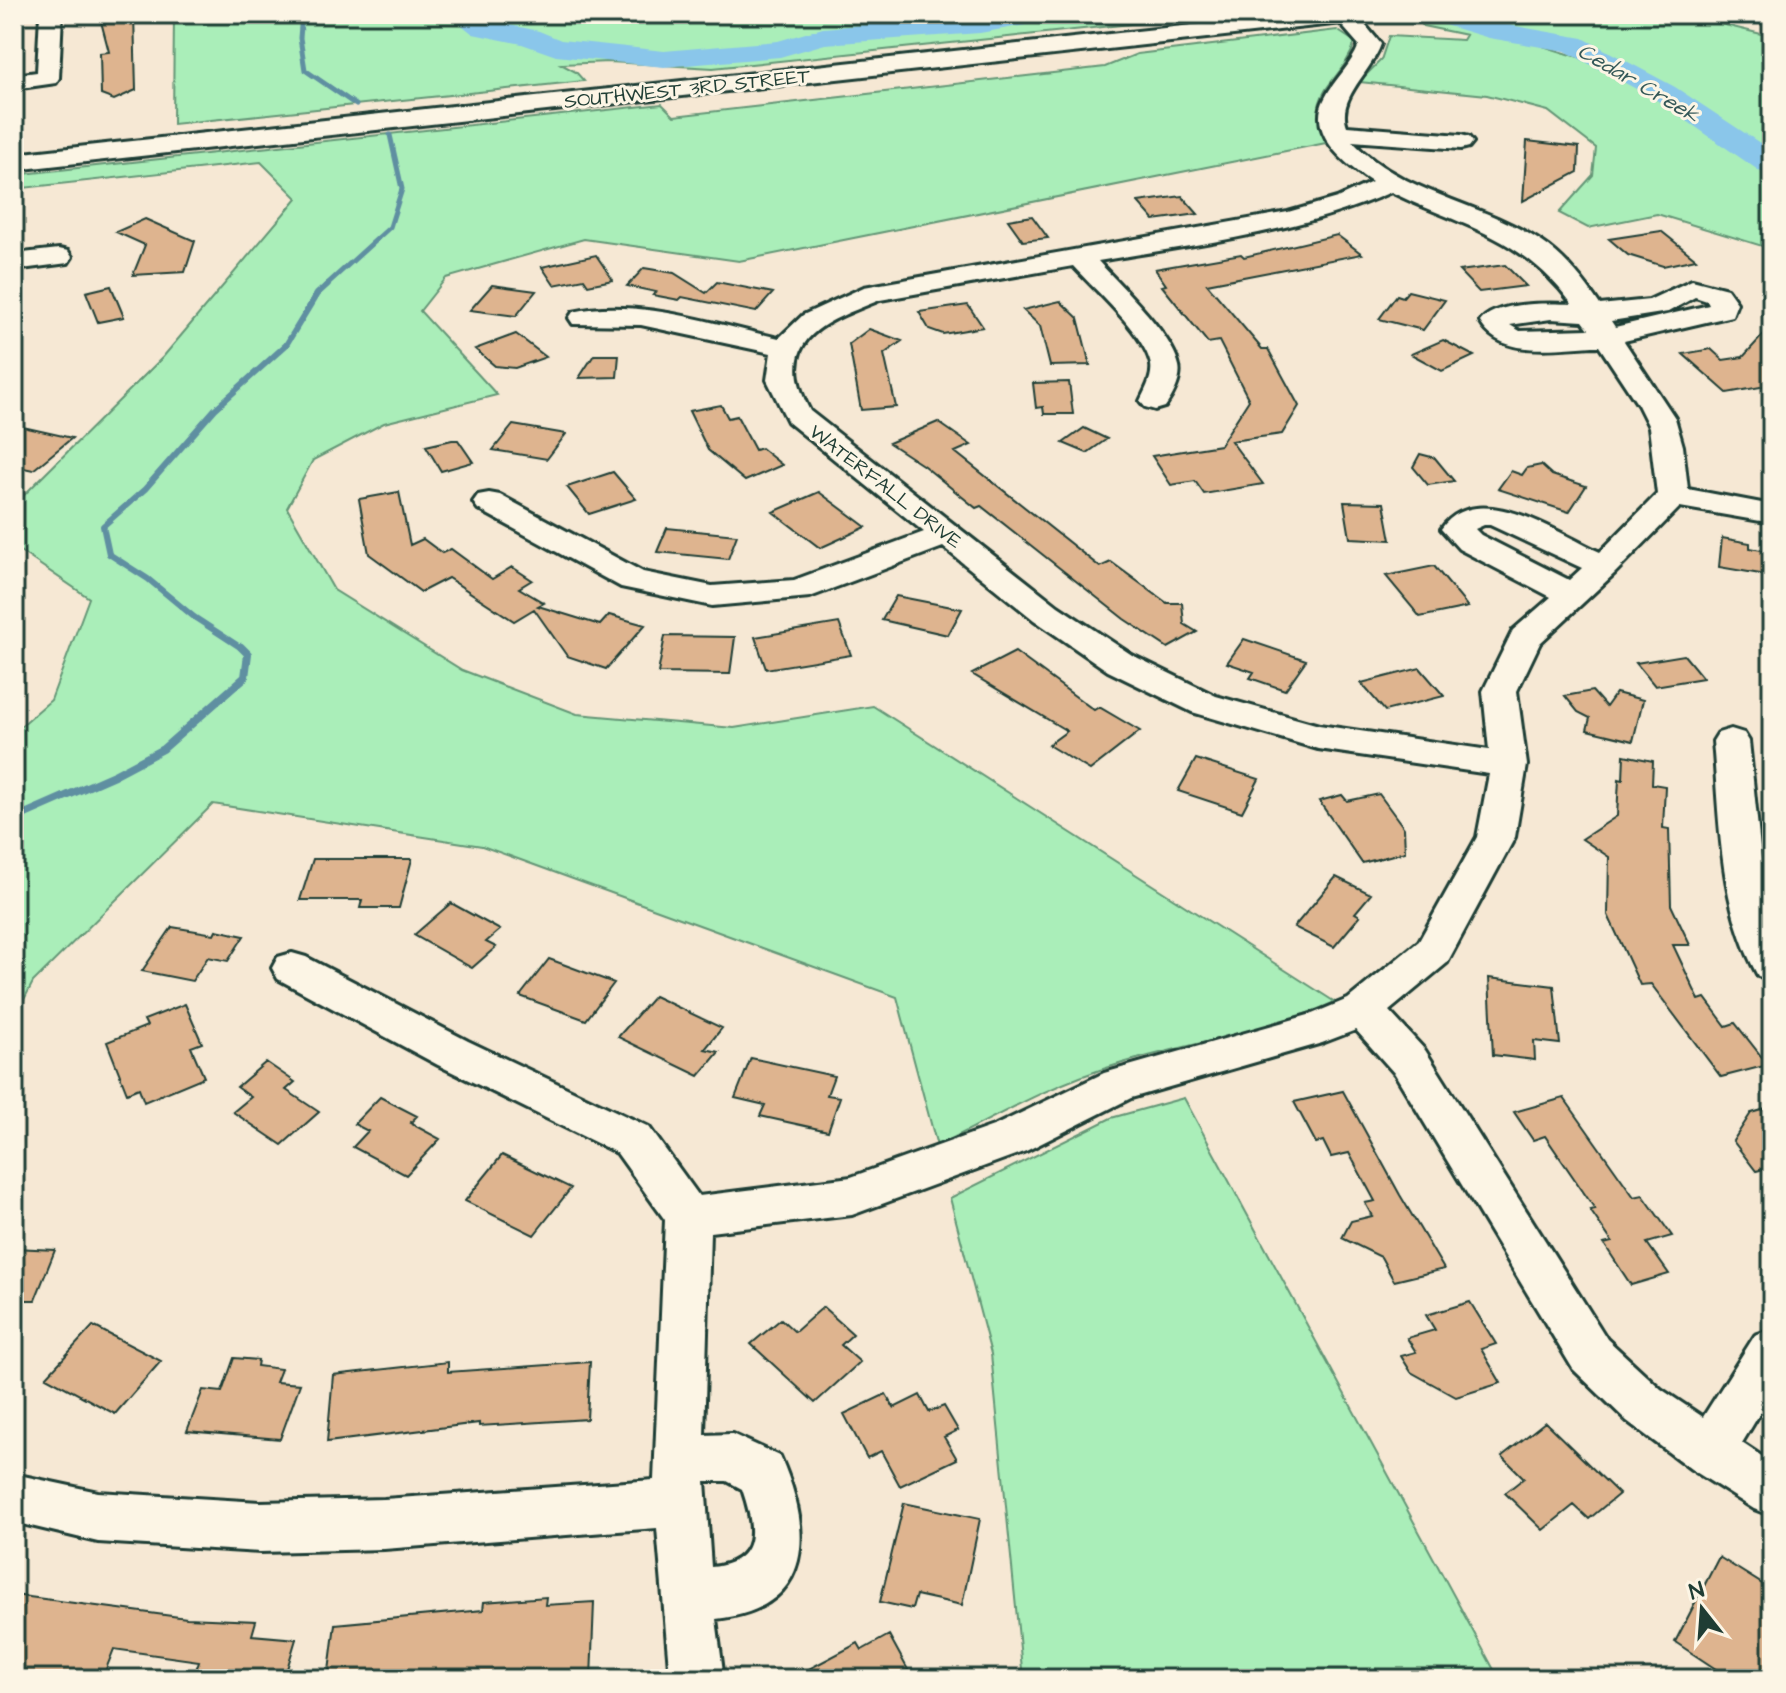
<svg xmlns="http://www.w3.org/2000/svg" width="1786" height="1693" font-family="'Architects Daughter',sans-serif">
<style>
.green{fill:#aaeeb9;stroke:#649676;stroke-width:2}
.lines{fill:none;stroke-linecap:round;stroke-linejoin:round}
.stream-far2{stroke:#5f8fa1;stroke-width:5}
.stream-far1{stroke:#5f8fa1;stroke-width:6}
.stream{stroke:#5f8fa1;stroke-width:8}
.river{fill:#8ac6ea;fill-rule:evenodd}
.building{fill:#deb48f;stroke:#1f3d34;stroke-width:2}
.minor-casing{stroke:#1f3d34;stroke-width:6}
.major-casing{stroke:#1f3d34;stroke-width:6}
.minor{fill:#fcf5e5;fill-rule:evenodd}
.major{fill:#fcf5e5;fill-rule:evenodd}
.labels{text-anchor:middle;stroke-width:6;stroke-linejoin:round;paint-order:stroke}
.far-street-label{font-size:20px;fill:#1f3d34;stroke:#fcf5e5}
.far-water-label{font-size:22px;font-style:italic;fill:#345858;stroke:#fcf5e5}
</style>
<rect width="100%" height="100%" fill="#f6e8d4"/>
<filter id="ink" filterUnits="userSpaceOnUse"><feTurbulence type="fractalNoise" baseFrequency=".0125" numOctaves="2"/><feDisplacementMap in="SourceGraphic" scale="16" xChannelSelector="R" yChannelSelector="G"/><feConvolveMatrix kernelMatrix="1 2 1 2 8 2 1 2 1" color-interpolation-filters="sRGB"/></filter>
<g filter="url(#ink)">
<!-- green -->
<path class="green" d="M174 14H1226L713 68 609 62 561 64 576 72 584 81 173 124Z
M1447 14H1681L1761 34 1772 32V165L1665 93 1573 44 1497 32 1588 60 1626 77 1772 171V249L1657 214 1588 228 1559 213 1593 175 1596 148 1548 111 1487 95 1359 82 1381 60 1389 36 1463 40 1466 35 1423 26 1420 21 1437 19 1430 16Z
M1337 30 1355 42C1342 86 1302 88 1326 143L739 261 584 239 446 278 420 311 497 395 384 423 313 460 287 508 334 590 462 670 577 714 734 728 873 706 1335 1002C1266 1033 1189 1043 1116 1065 1053 1083 995 1117 937 1146L897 997 482 846 213 804 33 982 14 1019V732L51 700 89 598 14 547V505L163 357 297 198 261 162 14 189V175L662 104 674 116 1105 67 1137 54Z
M1184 1098 1499 1679H1023L991 1354 950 1198 1111 1118Z"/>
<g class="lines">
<!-- stream-far2 -->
<path class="stream-far2" d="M302 14 300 38 305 70 356 105
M325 286 390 227 402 189 390 135"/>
<!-- stream-far1 -->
<path class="stream-far1" d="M243 649 194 617 148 579 109 554 103 526 145 489 215 409 286 345 317 294 328 284"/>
<!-- stream -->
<path class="stream" d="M14 825 25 814 114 775 163 749 245 677 248 654 241 647"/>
<!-- river -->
<path class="river" d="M448 14H480L491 21 539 31 561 40 664 51 778 41 823 28 996 14H1056L1053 20 980 33 825 44 780 57 664 67 556 56 522 44 473 34Z
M1437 14H1466L1493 22 1583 38 1675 87 1772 151V174L1761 172 1655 99 1565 51 1489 38 1438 23 1434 17Z"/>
</g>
<!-- building -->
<path class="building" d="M99 14H134L136 90 114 100 101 95 100 53 109 52Z
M1527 141 1579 147 1578 172 1523 201Z
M1182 196 1198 214 1154 220 1138 202Z
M1032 216 1048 238 1023 241 1008 220Z
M145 219 195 241 185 272 133 275 145 245 116 232Z
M1661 231 1696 259 1663 266 1628 255 1609 239Z
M1337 235 1362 254 1207 284 1262 349H1268L1299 406 1282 434 1231 441 1263 484 1204 494 1195 481 1171 485 1152 456 1220 445 1249 400 1219 341 1208 343 1162 286 1166 285 1155 269 1241 254 1244 257Z
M596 255 613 280 588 285 584 279 554 285 542 267Z
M1505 265 1526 286 1479 292 1459 271Z
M644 268 674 273 706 293 717 282 773 293 756 312 682 297 679 300 653 295 656 292 627 286Z
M492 285 536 291 516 316 470 310Z
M111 286 124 317 98 322 86 292Z
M1408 291 1445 300 1423 330 1379 319 1397 295 1403 297Z
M1060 301 1078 318 1090 365 1050 366 1040 326 1023 310Z
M968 305 983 327 943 334 929 329 919 312Z
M1772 325V385L1727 393 1683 354 1711 349 1723 360 1743 357Z
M869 329 902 341 884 354 896 407 861 410 849 344Z
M516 334 546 357 515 368 495 366 475 349Z
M1443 340 1474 356 1442 371 1411 354Z
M594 355H619L617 377 579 378Z
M1069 382 1073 414H1044L1043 407 1036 408 1033 383Z
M721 405 728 418 737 416 755 450 761 448 782 465 745 481 708 450 689 411Z
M938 422 971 445 955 452 1100 567 1111 562 1167 603H1182L1184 624 1197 632 1168 648 1124 619 981 506 976 508 924 466 889 443Z
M14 425 72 438 33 470 14 466Z
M513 425 566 434 547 459 493 450Z
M1084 428 1107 439 1087 453 1063 443Z
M452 440H458L473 462 441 471 426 446Z
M1420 454 1435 458 1454 481 1428 485 1413 467Z
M1541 465 1552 475 1586 486 1569 512 1498 489 1511 471 1522 475 1527 468Z
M613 472 636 499 589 514 567 487Z
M399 492 410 545 423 539 442 553 451 549 492 579 512 567 532 580 519 588 544 603 538 606 600 625 609 615 645 625 606 669 567 656 534 609 514 621 448 578 421 592 369 554 359 499Z
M819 492 866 527 820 548 773 512Z
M1344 502 1384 503 1391 540 1350 538Z
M667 528 737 535 728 559 657 552Z
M1722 538 1750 543V548L1772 552V576L1719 567Z
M1434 566 1468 607 1420 617 1386 576Z
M896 596 962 609 948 635 882 620Z
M839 623 851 655 766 669 755 637Z
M665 636 735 637 730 674 658 673Z
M1244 639 1306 660 1285 690 1250 678 1254 672 1227 663Z
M1015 652 1094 710 1099 707 1140 731 1090 770 1048 745 1067 731 972 674Z
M1684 655 1703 678 1655 686 1636 663Z
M1420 668 1444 696 1385 711 1361 683Z
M1592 691 1606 707 1616 693 1643 700 1633 741 1587 730 1590 718 1578 712 1565 696Z
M1624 755 1653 761 1652 784 1665 786 1663 828 1669 829 1671 905 1690 945H1673L1699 1000 1705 998 1726 1026 1735 1023 1768 1065 1721 1077 1651 984 1640 985 1608 915 1609 857 1582 839 1617 816 1619 779 1623 780Z
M1196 759 1259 779 1242 812 1178 791Z
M1379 794 1404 828 1405 852 1362 863 1319 801 1342 795 1347 801Z
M313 859H412L399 908H360L362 900H300Z
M1336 877 1371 894 1355 913 1360 916 1334 947 1294 927Z
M451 903 500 930 486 942 496 947 472 968 414 935Z
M172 927 214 934 216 930 244 936 228 961 208 957 192 981 142 971Z
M549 959 614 983 586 1020 520 996Z
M1489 978 1554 986 1560 1044 1534 1041 1535 1060 1493 1055Z
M654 996 722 1028 705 1049 719 1052 699 1076 618 1037Z
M185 1004 202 1043 191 1047 204 1077 144 1102 139 1088 127 1093 107 1042 147 1026 144 1020Z
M751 1058 834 1076 827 1095 840 1097 828 1131 760 1116 765 1105 735 1098Z
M266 1062 295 1082 286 1090 319 1112 282 1145 233 1112 251 1097 237 1087Z
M1343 1091 1400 1195 1444 1269 1394 1281 1381 1257 1342 1238 1351 1221 1372 1216 1365 1203 1375 1201 1349 1153 1331 1157 1323 1141 1316 1143 1294 1102Z
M380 1097 417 1116 410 1123 440 1139 406 1175 353 1147 368 1131 354 1124Z
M1564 1098 1634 1197 1643 1195 1672 1236 1647 1243 1669 1274 1631 1285 1604 1244 1612 1242 1590 1210 1595 1209 1545 1136 1533 1140 1514 1112Z
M1772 1107V1167L1756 1171 1733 1141 1751 1113Z
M502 1155 571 1188 534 1235 465 1201Z
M14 1248 55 1250 35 1300H14Z
M1470 1302 1496 1344 1481 1349 1501 1383 1456 1397 1411 1372 1401 1356 1416 1352 1407 1338 1435 1330 1426 1315Z
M823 1307 853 1334 841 1345 860 1362 815 1403 751 1344 781 1319 795 1332Z
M93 1326 161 1361 115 1414 46 1377Z
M234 1358 258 1360 257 1366 281 1369 276 1382 300 1384 280 1439 187 1431 203 1390 222 1392Z
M448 1362V1372L590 1362 587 1419 479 1426V1423L327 1442 333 1375Z
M886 1394 894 1408 920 1395 929 1412 944 1406 958 1430 944 1437 957 1459 900 1486 881 1451 867 1458 844 1414Z
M1545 1422 1619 1494 1589 1519 1574 1505 1543 1530 1505 1493 1524 1478 1502 1456Z
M904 1503 980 1519 962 1605 916 1595 912 1609 880 1602Z
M1719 1557 1767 1587 1772 1601V1679H1731L1675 1642Z
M14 1595 187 1618 256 1621 252 1635 296 1639 284 1679H193L199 1661 114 1649 102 1679H14Z
M546 1597 545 1605 594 1602 591 1679H328L335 1624 483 1610 484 1602Z
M889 1635 913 1679H790L858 1643 862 1650Z"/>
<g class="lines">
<!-- minor casing -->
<g class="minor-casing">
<path id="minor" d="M40 14H62L59 78 56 83 14 89V75L37 72Z
M1337 14H1356L1381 44C1371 73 1336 98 1347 126L1461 135 1469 137 1473 142 1469 147 1461 149 1352 141C1403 195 1481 201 1542 242 1565 257 1584 281 1600 305L1649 300 1692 280 1727 289 1737 303 1732 316 1624 341 1675 418 1683 446 1688 489 1772 505V523L1680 507 1615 573 1540 643 1517 691 1527 765 1515 837 1447 963 1389 1011 1425 1050 1607 1339 1661 1389 1703 1417 1755 1335 1772 1329V1393L1742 1443 1772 1463V1516L1754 1509 1691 1469 1627 1421 1573 1369 1395 1074 1356 1030 1322 1043 1131 1098 1026 1151 852 1215 710 1232 704 1435 732 1434 780 1456C813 1530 816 1608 716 1619L724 1679H670L657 1528 384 1549 260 1552 98 1542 14 1522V1474L98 1492 260 1502 384 1499 654 1480 665 1220 617 1153 438 1065 278 979 272 968 278 957 292 953 306 957 468 1041 649 1127 699 1196 851 1177 996 1125 1104 1073 1312 1014 1348 999 1419 941 1477 837 1489 774 1318 749 1192 712 1108 671 1034 620 943 547 810 597 712 606 621 587 478 509 473 502 478 495 489 493 500 495 643 572 712 586 794 580 924 532 788 422 767 380 771 353 641 325 573 324 569 318 573 312C636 297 717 325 779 338L803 315 864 287 1288 212 1337 198 1372 182C1345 164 1306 133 1325 98 1335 78 1351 66 1359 45L1338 21ZM1391 192C1463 227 1521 235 1572 304 1548 303 1495 301 1480 322 1502 361 1562 346 1599 346L1638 405 1649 427 1657 494 1600 552C1557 533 1477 477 1441 529L1459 549 1551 597 1513 630 1483 691 1489 750 1319 725 1216 696 1132 655 1058 606 810 411C773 340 822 323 880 300L1073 266C1095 290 1145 334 1151 365 1153 377 1145 390 1140 401L1145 407 1155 410 1165 407C1173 396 1182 379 1179 366 1174 336 1119 284 1098 261 1197 244 1299 233 1391 192ZM1695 297 1707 301 1709 305 1615 327 1611 321 1668 312ZM1551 319 1583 321 1589 329 1520 331 1510 325ZM1484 525H1490L1582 568 1569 580 1481 535 1475 529ZM705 1481H727L742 1489C755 1527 761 1562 711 1567Z
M59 249 68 251 72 257 68 263 14 270V254Z
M1731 729 1744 733 1749 741 1761 858 1772 915V980L1758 976C1718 904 1720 820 1713 741L1718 733Z"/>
</g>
<!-- major casing -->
<g class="major-casing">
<path id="major" d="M1293 14H1373L1370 19 1361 21 14 170V154Z"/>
</g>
<!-- minor -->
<use href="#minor" class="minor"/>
<!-- major -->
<use href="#major" class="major"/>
</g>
</g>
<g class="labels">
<!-- far-street labels -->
<g class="far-street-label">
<text transform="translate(687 88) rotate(-6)" y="7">SOUTHWEST 3RD STREET</text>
<text transform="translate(886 486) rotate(38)" y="7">WATERFALL DRIVE</text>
</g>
<!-- far-water labels -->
<g class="far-water-label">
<text transform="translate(1639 82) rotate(30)" y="8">Cedar Creek</text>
</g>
</g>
<!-- margin -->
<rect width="1786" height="1693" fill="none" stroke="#fcf5e5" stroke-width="48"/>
<rect x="24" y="24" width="1738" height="1645" fill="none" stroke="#1f3d34" stroke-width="3" filter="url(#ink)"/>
<!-- north arrow -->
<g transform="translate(1702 1609) rotate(343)" stroke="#fcf5e5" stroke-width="6" paint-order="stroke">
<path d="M0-6L14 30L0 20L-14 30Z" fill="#1f3d34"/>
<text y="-12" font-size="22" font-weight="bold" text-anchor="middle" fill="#1f3d34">N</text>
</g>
</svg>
